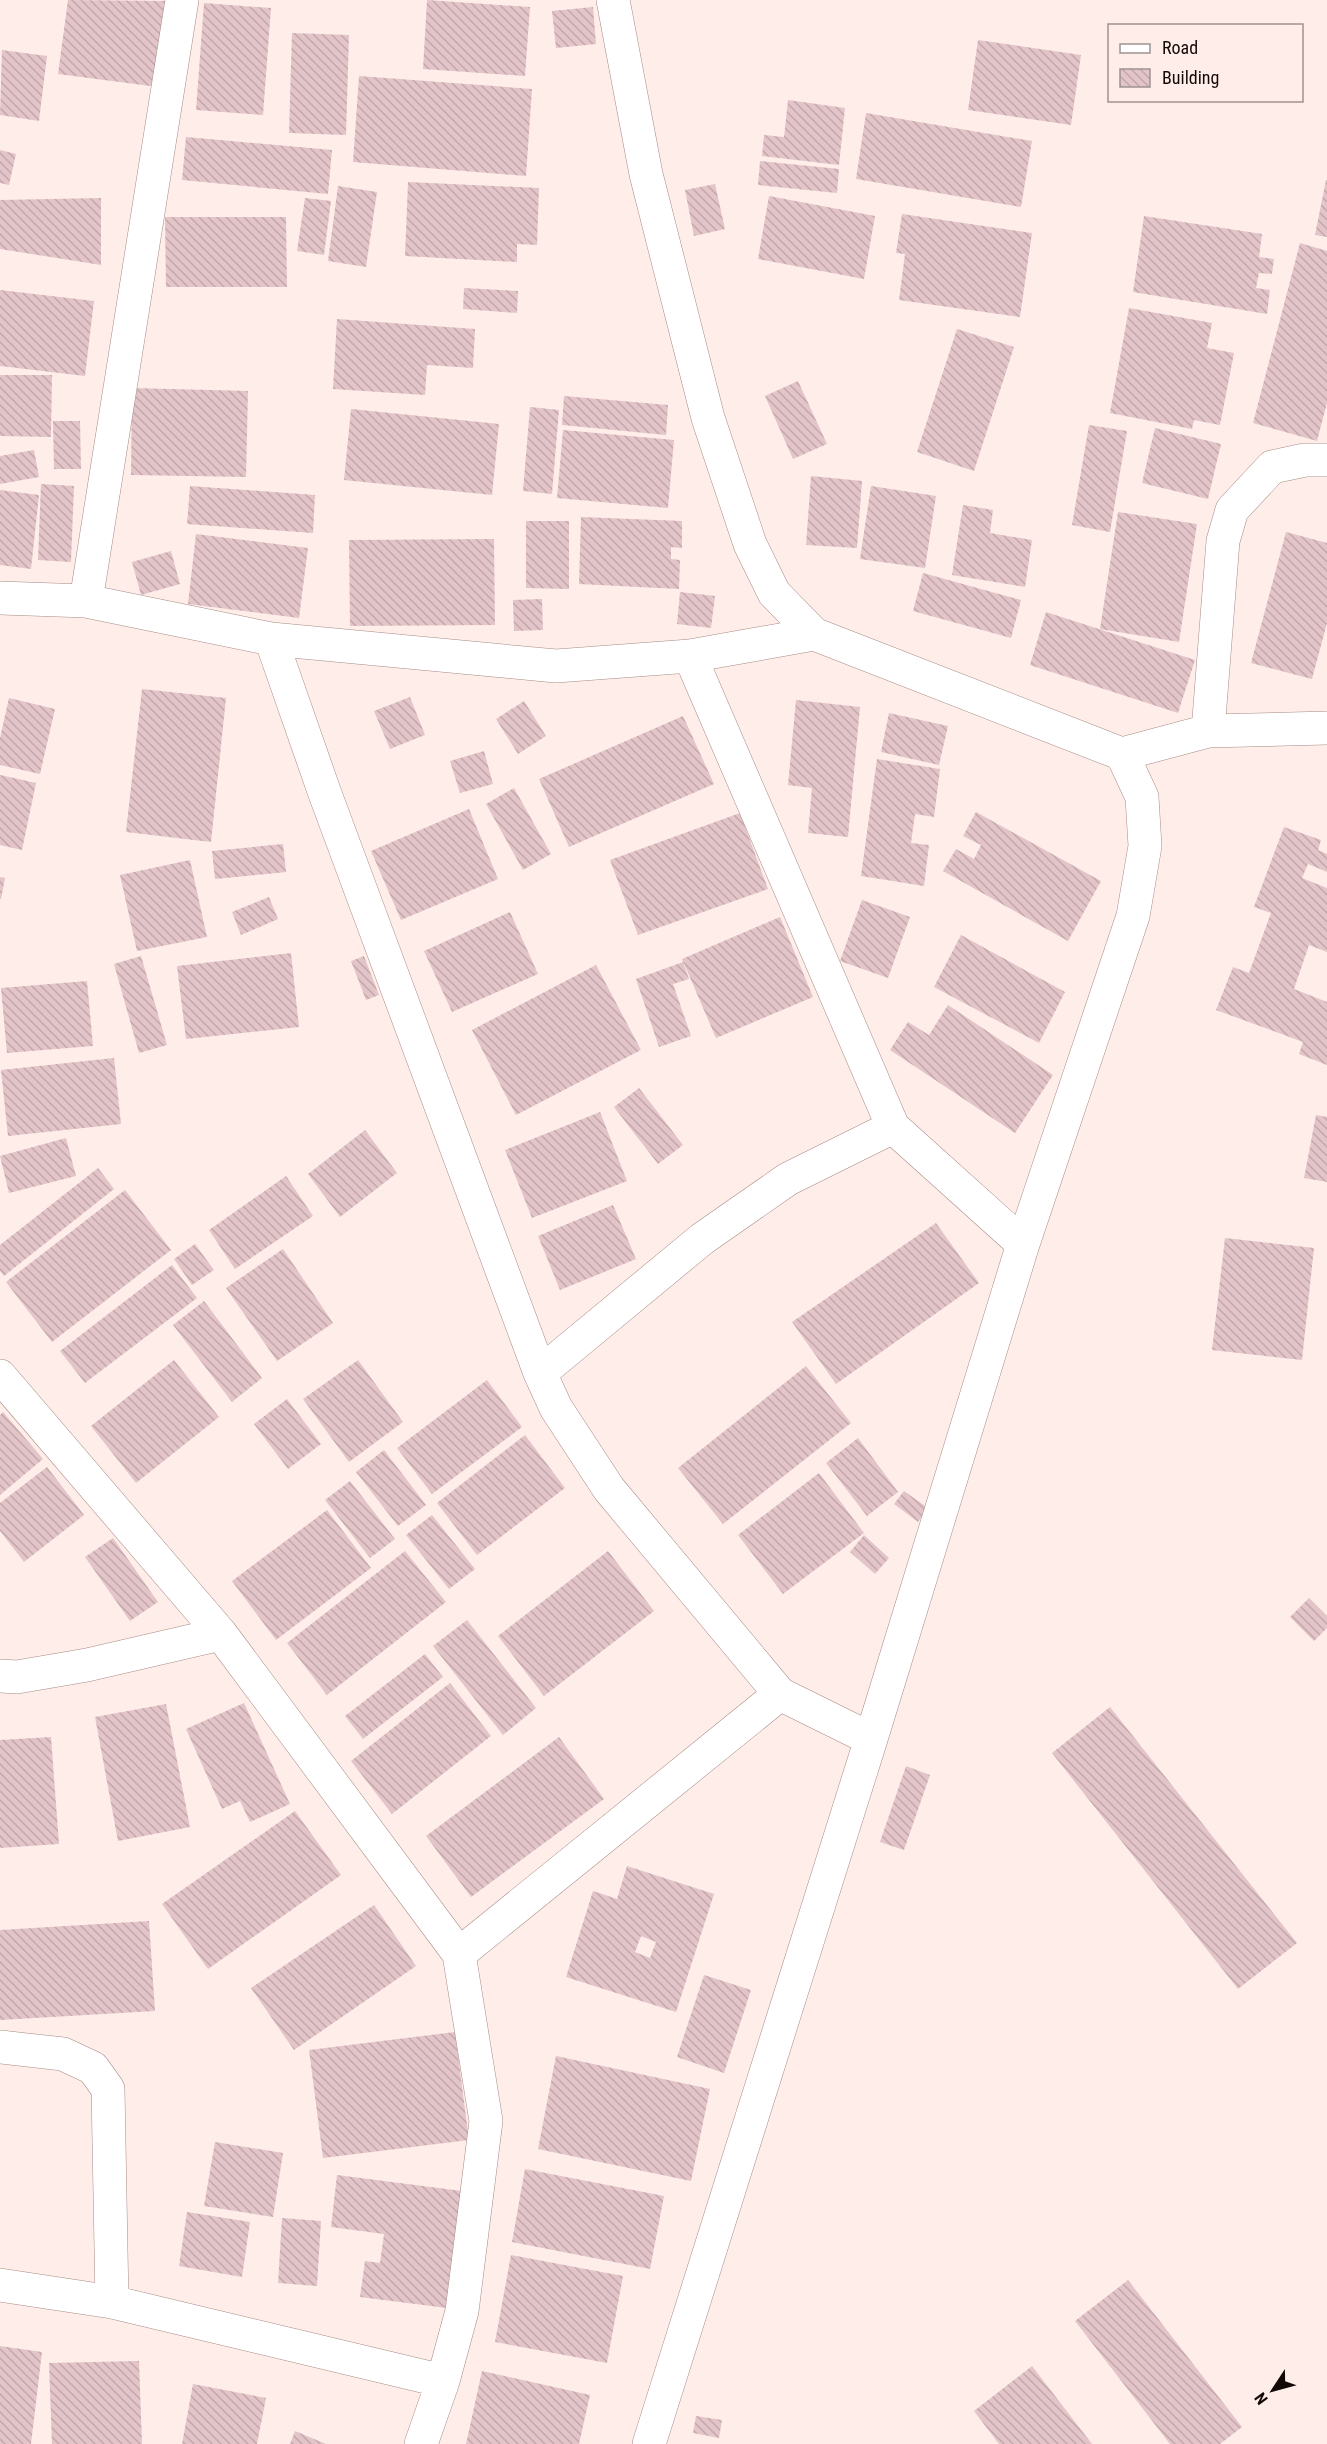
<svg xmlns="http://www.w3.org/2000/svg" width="1327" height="2444" font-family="'Roboto Condensed',sans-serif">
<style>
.building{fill:url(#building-back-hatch);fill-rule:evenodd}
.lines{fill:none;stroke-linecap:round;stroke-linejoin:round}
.street-casing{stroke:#a78c86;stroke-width:34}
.street{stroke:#fff;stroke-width:33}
</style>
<defs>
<pattern id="building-back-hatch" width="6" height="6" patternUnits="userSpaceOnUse" patternTransform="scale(1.5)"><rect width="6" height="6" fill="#e3c5c9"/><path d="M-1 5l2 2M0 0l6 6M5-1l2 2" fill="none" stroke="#c2a8ab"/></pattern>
</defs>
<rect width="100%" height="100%" fill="#ffede9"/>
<!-- building -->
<path class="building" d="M68 0 168 1 158 87 58 74Z
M427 0 530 7 525 76 423 69Z
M204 3 271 8 263 115 196 110Z
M593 7 596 44 556 48 552 11Z
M292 33 349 35 346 135 289 133Z
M978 40 1081 55 1071 125 968 110Z
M2 50 47 56 39 121 0 115Z
M359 76 532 89 526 176 353 162Z
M788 100 845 108 839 165 762 156 764 135 784 137Z
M866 113 1032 141 1021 207 856 179Z
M186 137 332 150 328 194 182 180Z
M0 150 16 154 9 185 0 183Z
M760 161 839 169 837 193 758 185Z
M1326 180H1327V237L1315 235Z
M408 182 539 188 537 245 517 244V262L405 256Z
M715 184 725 229 694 236 685 190Z
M338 186 377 192 366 267 328 261Z
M769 196 875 216 864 279 758 259Z
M101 198V265L0 249V200Z
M305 198 331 201 324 255 297 251Z
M902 214 1032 233 1020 317 899 300 905 254 896 253Z
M1144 216 1262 234 1259 257 1274 259 1272 274 1259 273 1256 288 1270 290 1267 314 1133 292Z
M165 217H286L287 287H166Z
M1300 243 1327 251V403L1317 441 1253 423Z
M464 288 518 291 517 313 463 309Z
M0 290 94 301 85 376 0 366Z
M1129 308 1212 323 1207 348 1234 353 1220 425 1194 420 1192 429 1110 413Z
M337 319 475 329 473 368 427 365 425 395 333 389Z
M957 329 1014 347 974 471 917 452Z
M0 375H52L51 437 0 436Z
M798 381 827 444 793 459 765 396Z
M132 388 248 391 246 477 131 475Z
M564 396 668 405 666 435 562 425Z
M530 407 559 410 552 494 523 491Z
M351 409 499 424 492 495 344 480Z
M53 421H80L81 469H54Z
M1089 425 1127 431 1110 532 1072 525Z
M1155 428 1221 444 1208 499 1142 483Z
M563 430 674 440 668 508 557 498Z
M34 450 39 477 0 484V456Z
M811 476 862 481 857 548 806 545Z
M41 484 74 486 71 562 38 560Z
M190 486 315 495 313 533 187 524Z
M871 486 936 496 925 568 860 559Z
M0 490 39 495 31 569 0 565Z
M963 505 993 510 990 533 1032 540 1025 587 952 575Z
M1118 512 1197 524 1179 642 1100 629Z
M581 517 682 521V548L671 547V559L680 560 679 589 579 584Z
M526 521H569V589L526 588Z
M1286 532 1327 543V623L1312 679 1251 663Z
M196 534 308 548 299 618 188 604Z
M494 539 495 625 350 626 349 540Z
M171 551 180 584 141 595 132 562Z
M923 573 1021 600 1011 638 913 611Z
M680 592 715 596 711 628 677 624Z
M542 599 543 630 514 631 513 600Z
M1046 612 1195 660 1178 713 1030 665Z
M142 689 226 698 211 842 126 832Z
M410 697 425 735 390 749 374 711Z
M9 698 55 709 40 774 0 765V738Z
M796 700 860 707 848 837 808 833 812 788 788 785Z
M524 701 546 736 518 754 496 719Z
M889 713 948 726 939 765 881 752Z
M683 716 714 784 569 847 539 779Z
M484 751 493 784 460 793 450 761Z
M877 759 940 769 934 817 915 814 911 843 929 845 924 886 861 876Z
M0 775 36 783 22 850 0 845Z
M514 788 551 854 523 870 486 804Z
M469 809 498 879 401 920 371 851Z
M976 812 1101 881 1068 941 943 871 956 849 974 859 981 845 963 836Z
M740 813 768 889 638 935 610 860Z
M1284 827 1321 840 1318 850 1327 854V872L1308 864 1302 878 1327 888V952L1309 945 1294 989 1327 1002V1065L1299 1054 1303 1042 1216 1010 1233 967 1249 973 1271 913 1254 907Z
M283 844 286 872 215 879 212 851Z
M190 860 207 937 137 951 120 875Z
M0 877 5 878 1 899H0Z
M269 897 278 919 241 935 232 912Z
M862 900 910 917 888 978 840 961Z
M510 912 538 974 452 1012 424 951Z
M780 917 813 997 716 1038 682 959Z
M961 935 1065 992 1039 1043 934 987Z
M291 953 299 1027 186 1039 177 966Z
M141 956 167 1045 139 1053 114 964Z
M364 956 379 995 366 1000 351 961Z
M683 962 689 979 673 984 691 1036 659 1047 636 979Z
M596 965 641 1050 516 1115 472 1030Z
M87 981 93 1046 7 1053 1 988Z
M948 1005 1053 1075 1015 1133 890 1050 908 1022 929 1035Z
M114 1058 121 1124 8 1136 1 1070Z
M639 1088 683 1145 658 1164 614 1107Z
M600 1112 627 1181 532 1218 505 1150Z
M1316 1115 1327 1117V1182L1304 1178Z
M365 1130 397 1173 340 1217 308 1174Z
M66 1138 76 1176 9 1193 0 1156Z
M98 1168 114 1189 4 1276 0 1271V1245Z
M286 1176 313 1216 235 1269 209 1230Z
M125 1190 171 1250 52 1342 6 1282Z
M613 1205 636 1259 560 1290 538 1236Z
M936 1223 979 1283 836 1384 792 1322Z
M1225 1238 1314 1248 1302 1360 1212 1350Z
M195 1244 214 1270 192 1285 174 1259Z
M283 1249 333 1323 277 1361 226 1288Z
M172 1265 197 1298 85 1383 60 1351Z
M204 1301 262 1378 232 1402 173 1325Z
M174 1360 219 1417 136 1483 91 1426Z
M358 1360 403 1422 349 1462 303 1399Z
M806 1366 851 1423 723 1524 678 1468Z
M487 1380 522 1427 432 1494 397 1448Z
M287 1399 321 1444 288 1469 254 1424Z
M3 1412 43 1459 0 1495V1415Z
M525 1435 565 1488 477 1555 437 1503Z
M858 1438 898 1492 867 1516 826 1463Z
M384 1450 426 1505 398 1526 356 1472Z
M47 1467 84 1515 24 1562 0 1531V1503Z
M819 1473 864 1533 783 1594 738 1535Z
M350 1481 395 1539 370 1558 325 1500Z
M904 1491 928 1508 918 1522 894 1504Z
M327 1510 371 1568 276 1640 232 1581Z
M432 1515 475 1569 449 1589 406 1535Z
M864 1535 889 1558 875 1574 850 1552Z
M113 1538 158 1602 130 1621 85 1557Z
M405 1551 446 1602 327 1695 287 1643Z
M608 1551 654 1611 544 1696 498 1636Z
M1309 1598 1327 1616V1628L1314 1641 1290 1617Z
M467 1620 536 1708 503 1735 433 1646Z
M425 1654 443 1677 363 1739 345 1716Z
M450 1683 491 1736 392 1814 351 1761Z
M244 1703 290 1804 250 1822 240 1801 222 1809 186 1729Z
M166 1704 190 1827 118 1841 95 1717Z
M1110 1707 1297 1943 1238 1989 1052 1753Z
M51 1737 59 1844 0 1848V1740Z
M559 1737 604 1799 471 1897 426 1836Z
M906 1766 930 1775 904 1850 880 1842Z
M295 1811 341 1875 208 1969 162 1904Z
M627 1866 714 1894 676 2012 566 1977 593 1891 617 1899ZM641 1936 656 1942 650 1958 635 1952Z
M374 1905 416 1966 294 2050 251 1988Z
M149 1921 155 2011 0 2020V1930Z
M704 1975 751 1990 724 2073 677 2057Z
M455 2032 469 2140 323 2158 309 2050Z
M556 2056 710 2089 691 2181 538 2149Z
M215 2142 283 2153 273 2217 204 2206Z
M525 2169 664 2196 650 2269 512 2242Z
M337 2175 462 2191 447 2308 360 2297 365 2261 380 2263 384 2234 331 2227Z
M187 2212 250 2222 242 2277 179 2266Z
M282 2218 321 2221 317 2286 278 2283Z
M511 2255 623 2276 607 2363 495 2342Z
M1128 2280 1242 2427 1220 2444H1170L1075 2321Z
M0 2346 42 2352 31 2444H0Z
M139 2361 142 2444H52L49 2363Z
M1032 2366 1092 2444H999L974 2411Z
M482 2371 590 2395 579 2444H466Z
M193 2384 266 2398 257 2444H182Z
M696 2416 722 2420 719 2438 693 2433Z
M295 2431 326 2444H290Z"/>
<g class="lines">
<!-- street casing -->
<g class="street-casing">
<path id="street" d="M613 0 646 174 708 418 750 544 774 593 814 634 1122 754 1142 797 1145 846 1133 916 1023 1244 871 1739 649 2444
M0 598 86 601 271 639 556 666 690 656 814 634
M86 601 182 0
M271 639 324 791 540 1373 556 1408 609 1489 780 1694 871 1739
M690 656 893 1127 1023 1244
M1208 731 1223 541 1232 510 1272 467 1305 460H1327
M1122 754 1208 731 1327 728
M540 1373 702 1239 788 1179 893 1127
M0 1376 221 1634 459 1954 486 2121 462 2311 443 2381 421 2444
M0 1676 17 1677 87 1665 221 1634
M459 1954 780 1694
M0 2047 63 2054 93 2068 108 2089 112 2302
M0 2285 112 2302 443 2381"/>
</g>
<!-- street -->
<use href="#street" class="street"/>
</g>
<!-- legend -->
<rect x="1108" y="24" width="195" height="78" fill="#ffede9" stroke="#a0928f" stroke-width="1.5"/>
<rect x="1120" y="44" width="30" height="9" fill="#ffffff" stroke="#a0928f" stroke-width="1.5"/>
<text x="1162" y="54" font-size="18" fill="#120907">Road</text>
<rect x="1120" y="69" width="30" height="18" fill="url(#building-back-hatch)" stroke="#a0928f" stroke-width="1.5"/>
<text x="1162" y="84" font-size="18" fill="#120907">Building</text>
<!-- north arrow -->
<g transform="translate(1273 2390) rotate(234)" stroke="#ffede9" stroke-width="4.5" paint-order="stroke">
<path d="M0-4.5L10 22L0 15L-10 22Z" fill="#120907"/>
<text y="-9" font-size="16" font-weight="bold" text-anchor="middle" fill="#120907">N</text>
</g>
</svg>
